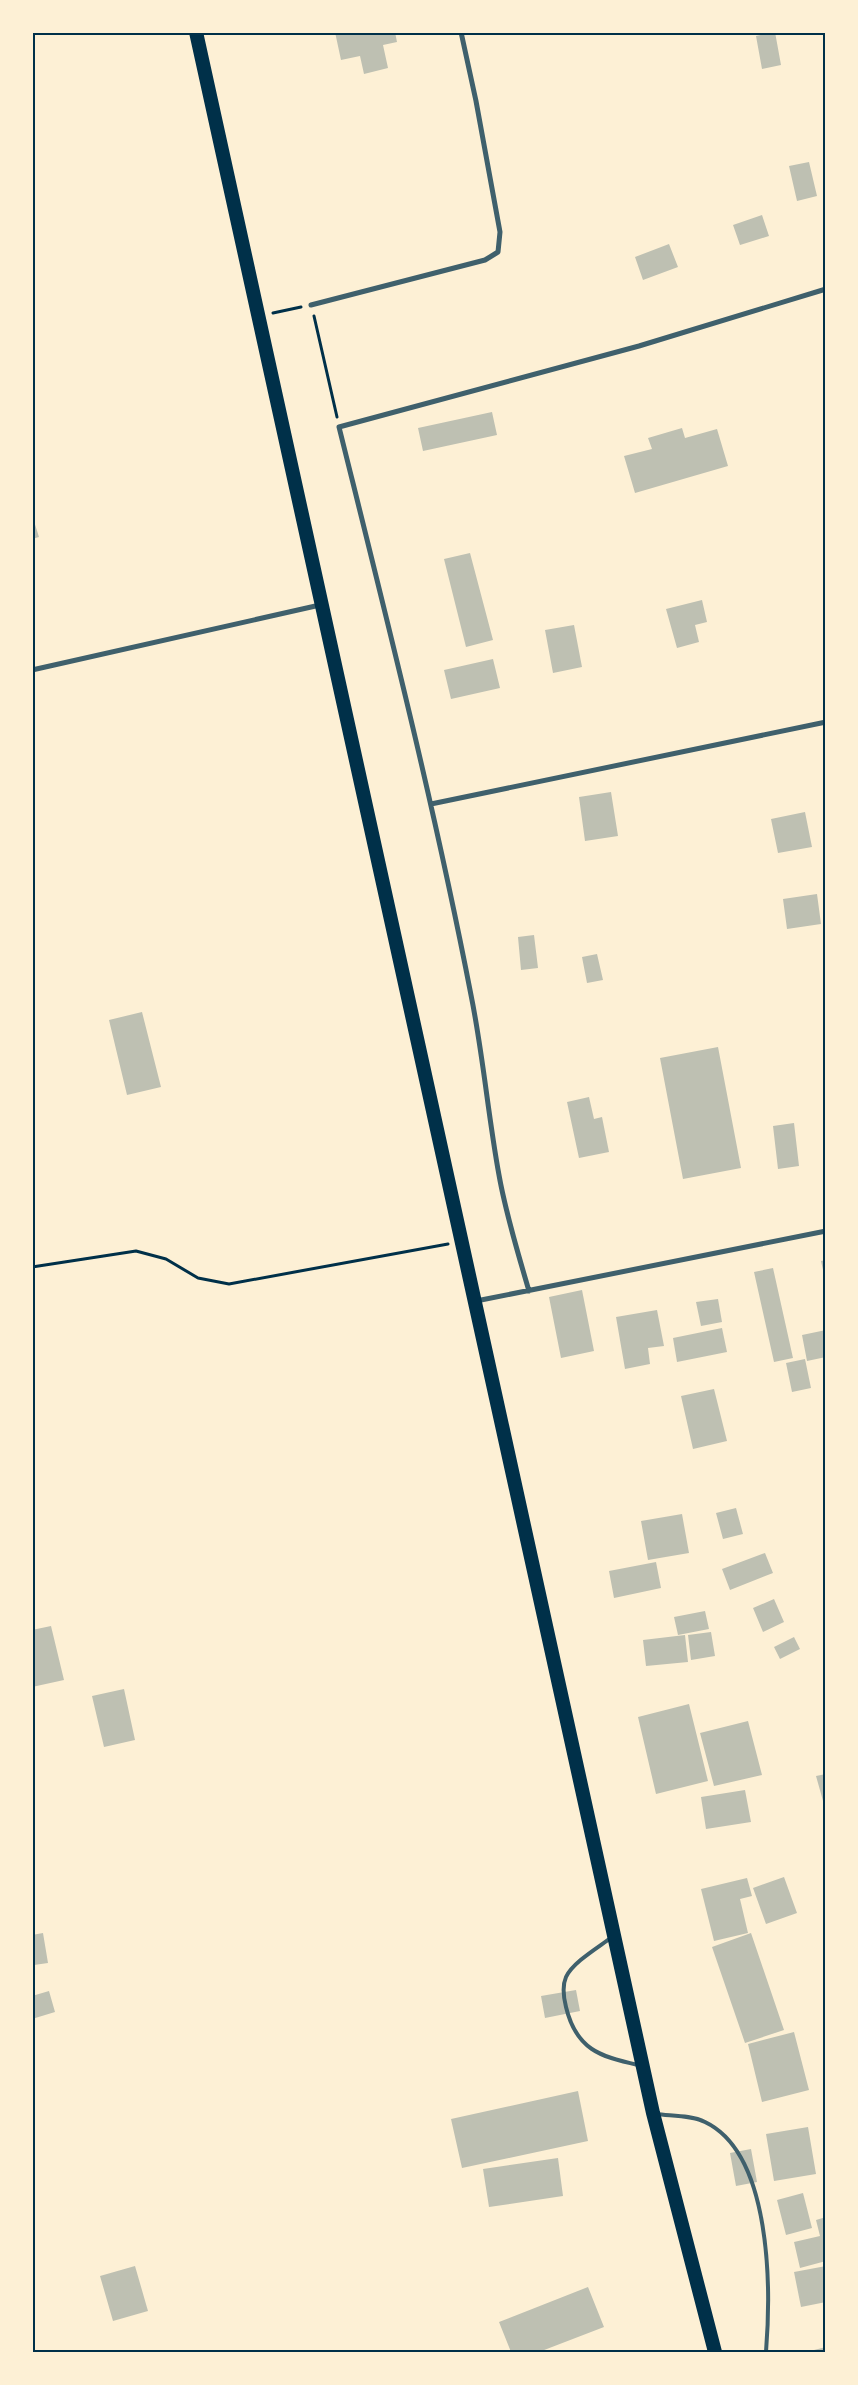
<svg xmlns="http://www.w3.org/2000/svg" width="858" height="2385" font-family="Cabin,sans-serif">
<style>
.building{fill:#bec0b2}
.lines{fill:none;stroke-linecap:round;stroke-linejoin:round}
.path{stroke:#003049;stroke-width:3}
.service{stroke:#3f606c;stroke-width:4}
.minor{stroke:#3f606c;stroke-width:5}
.trunk{stroke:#003049;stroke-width:14}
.neatline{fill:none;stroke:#003049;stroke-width:2}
</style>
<rect width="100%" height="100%" fill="#fdf0d5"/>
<!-- building -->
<path class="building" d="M335 32H395L397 42 383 45 388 68 364 74 360 56 341 60Z
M775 32 781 65 762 69 756 36Z
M809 162 817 196 797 201 789 166Z
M762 215 769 236 740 245 733 225Z
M669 244 678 267 643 280 635 257Z
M492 412 497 435 423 451 418 428Z
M682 428 685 438 717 429 728 466 635 493 624 456 652 449 648 438Z
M32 515 39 537 32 539Z
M470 553 493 640 466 647 444 559Z
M702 600 707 622 695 625 699 642 677 648 666 609Z
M574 625 582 667 553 673 545 630Z
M493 659 500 688 451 699 444 670Z
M611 792 618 836 585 841 579 797Z
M805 812 812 847 778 853 771 819Z
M817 894 821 924 787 929 783 899Z
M534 935 538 968 521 970 518 937Z
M597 954 603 980 587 983 582 957Z
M142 1012 161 1087 127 1095 109 1020Z
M718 1047 741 1168 683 1179 660 1058Z
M589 1097 594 1119 602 1117 609 1152 579 1158 567 1102Z
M794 1123 799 1166 778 1169 773 1126Z
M826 1260V1279H825L821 1261Z
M773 1268 793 1358 774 1362 754 1272Z
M582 1290 594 1351 561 1358 549 1297Z
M718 1299 722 1322 701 1326 696 1302Z
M657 1310 664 1346 648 1348 650 1364 625 1369 616 1317Z
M722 1328 727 1352 677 1362 673 1338Z
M826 1330V1357L807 1361 802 1335Z
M805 1359 811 1388 792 1392 786 1363Z
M714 1389 727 1441 693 1449 681 1396Z
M736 1508 743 1534 723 1539 716 1513Z
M682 1514 689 1553 648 1560 641 1521Z
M765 1553 773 1573 730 1590 722 1569Z
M656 1562 661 1588 614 1598 609 1571Z
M774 1599 784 1622 763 1632 753 1608Z
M705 1611 709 1629 678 1635 674 1617Z
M51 1626 64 1680 32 1687V1630Z
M711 1632 715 1656 691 1660 688 1635Z
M685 1635 688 1662 646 1666 643 1640Z
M794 1637 800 1649 780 1659 774 1647Z
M124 1689 135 1740 104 1747 92 1696Z
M689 1704 708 1781 656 1794 638 1717Z
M748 1721 762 1775 714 1786 700 1733Z
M826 1774V1807L825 1808 816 1776Z
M745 1790 751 1822 706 1829 701 1797Z
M784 1877 797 1913 766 1924 753 1888Z
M747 1878 752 1896 740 1899 748 1933 714 1941 701 1889Z
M43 1933 48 1963 34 1965 32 1935Z
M751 1933 784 2030 745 2043 712 1947Z
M576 1990 580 2011 545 2018 541 1996Z
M49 1991 55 2012 32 2019V1996Z
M794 2032 809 2090 762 2102 748 2044Z
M578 2091 588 2141 462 2168 451 2119Z
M808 2127 816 2174 774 2181 766 2134Z
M751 2149 757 2182 736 2186 730 2153Z
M558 2158 563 2196 489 2207 483 2169Z
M803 2193 812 2228 786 2235 777 2200Z
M826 2217V2261L800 2268 794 2242 820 2236 816 2220Z
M135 2266 148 2311 113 2321 100 2276Z
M826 2266V2302L801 2307 794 2272Z
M588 2287 604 2327 539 2352H511L499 2322Z
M826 2347V2352H806Z"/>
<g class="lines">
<!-- path -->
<path class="path" d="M273 313 301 307
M314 316 337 417
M32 1267 136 1251 166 1259 198 1278 229 1284 448 1244"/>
<!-- service -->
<path class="service" d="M612 1937C599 1947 573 1962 566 1977 562 1986 564 1999 566 2007 576 2049 600 2057 638 2065
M656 2114C671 2116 691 2115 705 2122 772 2154 771 2289 766 2352"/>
<!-- minor -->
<path class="minor" d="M311 305 485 260 498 252 500 232 476 101 461 32
M32 670 320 605
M431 804 826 722
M529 1291C518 1253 506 1215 499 1175 488 1115 483 1054 471 995 434 804 386 616 339 427L639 346 826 289
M476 1301 826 1231"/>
<!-- trunk -->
<path class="trunk" d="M196 32 653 2113 715 2352"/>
</g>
<!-- border -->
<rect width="858" height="2385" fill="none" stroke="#fdf0d5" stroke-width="68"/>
<rect x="34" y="34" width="790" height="2317" class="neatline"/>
</svg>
